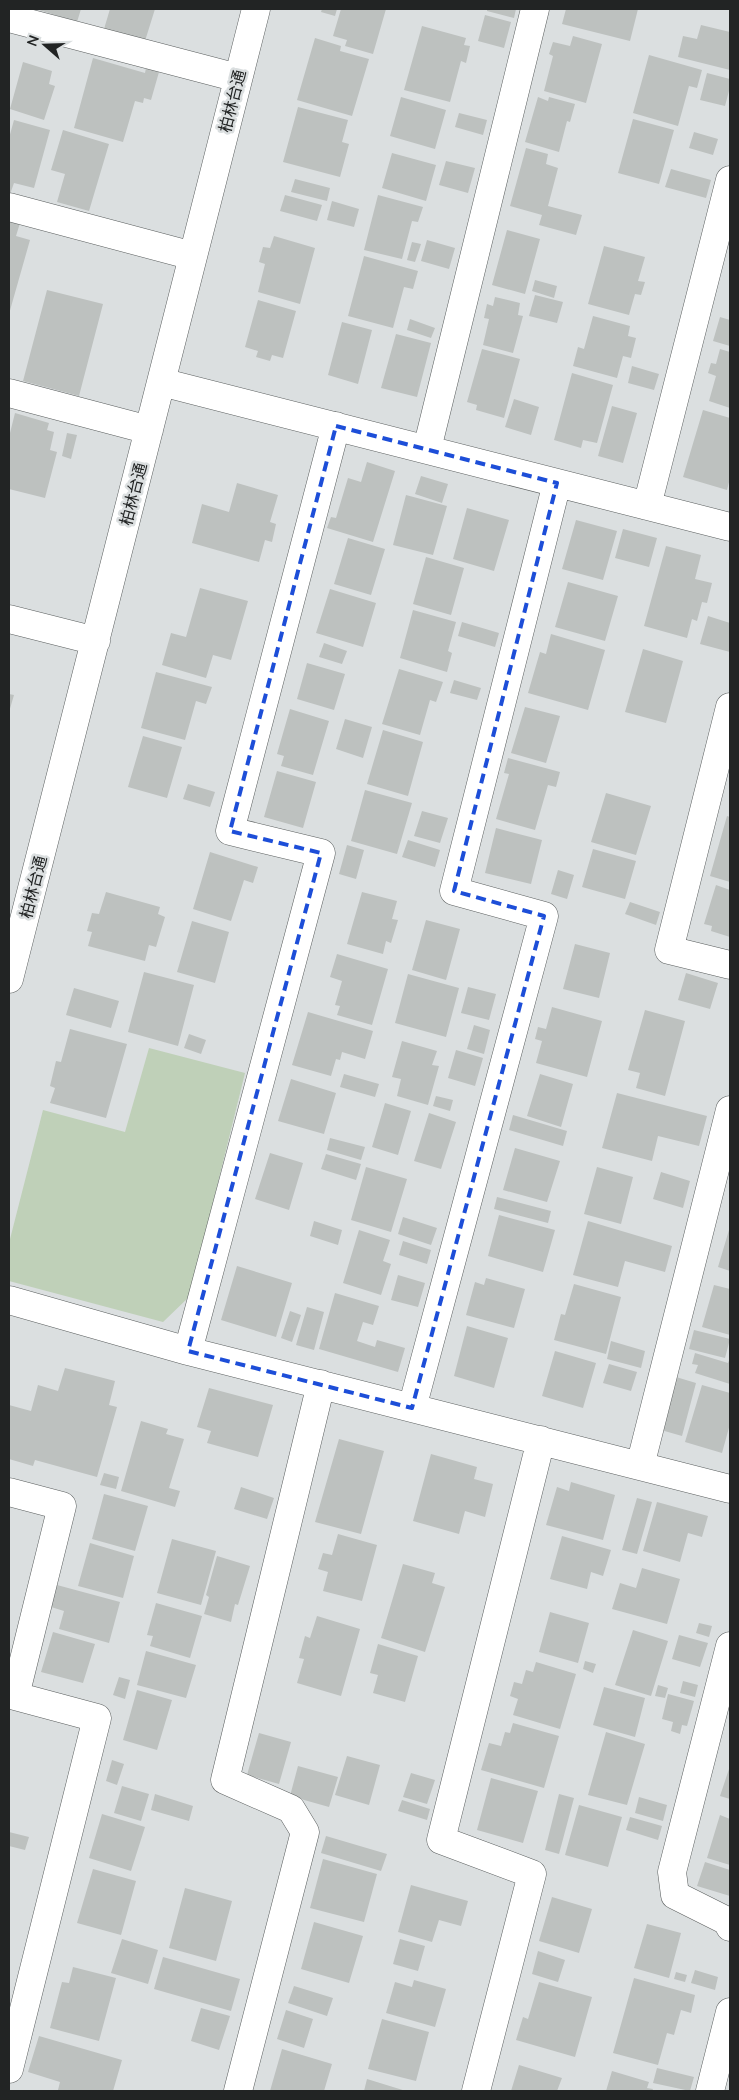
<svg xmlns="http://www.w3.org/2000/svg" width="739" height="2100" font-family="'Nunito Sans','Noto Sans JP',sans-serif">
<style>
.green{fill:#bfd0b8}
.building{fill:#bdc1bf}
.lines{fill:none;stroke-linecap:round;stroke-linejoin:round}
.minor-casing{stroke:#5b5f5f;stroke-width:29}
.minor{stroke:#fff;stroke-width:28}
.marked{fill:none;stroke:#1d4ed8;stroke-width:4;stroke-dasharray:10 6;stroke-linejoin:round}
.labels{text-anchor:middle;stroke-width:5;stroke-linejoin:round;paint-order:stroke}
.street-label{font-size:16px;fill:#222424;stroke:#dbdfe0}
</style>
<rect width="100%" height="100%" fill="#dbdfe0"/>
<!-- green -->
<path class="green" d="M149 1048 245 1073 190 1296 163 1322 9 1281V1243L43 1110 125 1132Z"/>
<!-- building -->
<path class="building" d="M36 9H81L77 22Z
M110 9H155L145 41 104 29Z
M322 9H337L335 16 321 12Z
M341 9H386L373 54 345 46 347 40 333 36Z
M487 9H516L514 18 487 11Z
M566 9H638L630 41 562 24Z
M485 15 511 22 504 48 478 41Z
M701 25 730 32V70L678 57 683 36 697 39Z
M422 26 466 38 464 45 470 46 466 63 461 61 450 102 404 90Z
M573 36 602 44 586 103 544 91 553 56 549 54 553 42 570 46Z
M315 38 341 46 340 51 369 59 352 116 297 100Z
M649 55 702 70 697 88 689 86 678 126 633 113Z
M93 58 145 73 146 68 159 72 151 100 144 98 143 103 135 101 123 142 74 128Z
M23 62 52 71 49 84 55 86 44 120 10 109Z
M707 73 730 79V87L725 106 700 100Z
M401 97 446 110 435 149 390 136Z
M538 97 548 101 549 97 575 104 570 122 567 121 559 152 525 142Z
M298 107 348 120 342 142 349 144 340 177 283 162Z
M459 113 487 120 483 135 455 127Z
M633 119 674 130 659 184 618 173Z
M14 120 50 130 34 188 14 183 9 197V138Z
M63 130 109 144 89 211 57 202 65 174 51 170Z
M694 132 718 139 713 155 689 148Z
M526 148 548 154 546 164 558 168 548 206 582 215 576 235 539 225 542 215 510 206Z
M392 153 436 165 426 201 382 188Z
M446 161 475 168 468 193 439 185Z
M671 169 711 180 706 198 665 187Z
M295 179 330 188 327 201 291 192Z
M285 195 322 205 317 221 280 211Z
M378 195 423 207 418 222 412 221 402 259 364 250Z
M332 201 359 209 354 227 327 220Z
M9 219 20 223 16 236 30 240 9 314Z
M507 230 540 239 525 294 492 285Z
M274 236 315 248 300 304 258 292 265 264 259 262 263 247 270 248Z
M427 240 455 248 449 269 421 261Z
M412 242 421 244 415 262 407 260Z
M604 246 645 257 638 281 645 282 641 295 635 294 629 315 588 304Z
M364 256 418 271 413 289 404 287 393 328 348 316Z
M535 280 557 286 554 298 532 291Z
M47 290 103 304 79 396 23 381Z
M535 295 563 302 557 323 529 316Z
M495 297 520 303 518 315 523 316 513 353 483 345 489 319 484 318 487 304 493 306Z
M258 300 296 311 283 358 272 355 270 361 256 357 258 351 245 347Z
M593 316 630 326 628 336 636 338 631 358 623 356 617 378 573 366 578 347 584 349Z
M720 317 730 320V346L713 341Z
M410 319 435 328 431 338 407 330Z
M342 322 372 330 358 384 328 375Z
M396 334 431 343 417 397 381 388Z
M482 349 520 359 504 418 476 410 477 405 467 402Z
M720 349 730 352V408L709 401 716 376 708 373 711 363 716 364Z
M632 366 659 374 654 390 628 383Z
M572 373 613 385 597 443 583 440 581 448 554 440Z
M514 399 539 407 531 435 505 427Z
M612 406 637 413 623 463 598 456Z
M703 410 730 418V478L727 490 683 477Z
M15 413 49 423 47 430 54 432 50 450 57 452 45 498 9 489V437Z
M67 433 77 435 71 459 62 456Z
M367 462 395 471 373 542 327 528 331 517 336 518 348 478 361 482Z
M421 476 448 484 442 503 415 494Z
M237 483 278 495 270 522 276 524 272 542 265 540 259 562 192 543 202 504 229 512Z
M406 495 447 506 433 555 393 545Z
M467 508 509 520 494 571 453 559Z
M576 520 617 531 603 580 562 569Z
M623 529 657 538 649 567 615 558Z
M348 538 385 549 371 595 334 584Z
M666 546 701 555 695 579 712 583 707 603 702 602 697 621 692 619 687 638 644 626Z
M426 557 464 568 451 615 413 604Z
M568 582 618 596 605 641 555 627Z
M200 588 248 601 231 660 213 655 206 678 162 665 171 633 186 637Z
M330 589 376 603 363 647 316 633Z
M413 610 456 622 448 651 452 653 447 672 400 658Z
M708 616 730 623V652L700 644Z
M462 622 499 633 495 647 458 636Z
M551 634 605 650 588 710 528 693 540 652 546 654Z
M324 643 347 651 342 664 319 657Z
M643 649 683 661 666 723 625 712Z
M307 663 345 674 334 710 297 699Z
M399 669 443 682 436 702 430 700 420 735 382 724Z
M156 672 212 687 206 704 196 701 185 740 141 728Z
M454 680 481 688 477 700 450 693Z
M9 694 14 695 9 712Z
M525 707 560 716 546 763 511 753Z
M290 709 329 721 313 775 281 766 284 756 277 754Z
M345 719 372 727 363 758 336 749Z
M383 730 423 742 408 796 367 784Z
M143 736 182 747 167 798 128 787Z
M508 758 560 772 556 787 548 785 535 830 496 819 509 774 504 773Z
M277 771 316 782 303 828 264 817Z
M188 784 215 792 210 807 183 799Z
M365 790 412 803 397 854 351 841Z
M606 793 651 806 636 855 591 842Z
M422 811 448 818 440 843 414 836Z
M727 816 730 817V882L710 876Z
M496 828 542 840 531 884 485 873Z
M408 840 440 850 435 867 402 857Z
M347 845 364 850 356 879 339 874Z
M593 849 636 861 625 899 582 887Z
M210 852 258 867 253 883 244 880 231 921 193 909Z
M558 870 574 875 567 899 551 894Z
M716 885 730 890V937L711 931 712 926 704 924Z
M106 892 160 907 158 914 165 917 156 947 149 945 145 961 88 946 92 932 87 931 92 913 99 914Z
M362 892 397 901 392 919 398 920 391 943 386 941 383 954 347 944Z
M630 902 660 912 656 925 625 914Z
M426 920 460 929 446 980 412 970Z
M192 921 229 932 215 983 177 972Z
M575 944 610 953 599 998 563 989Z
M337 954 388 969 372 1025 337 1015 340 1006 335 1005 342 981 330 977Z
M144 972 194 985 178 1046 128 1032Z
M686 973 718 983 710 1009 678 1000Z
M408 974 459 988 446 1037 395 1023Z
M468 987 496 994 489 1020 461 1013Z
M74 988 119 1001 111 1028 66 1015Z
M552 1007 602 1021 587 1077 536 1063 542 1041 535 1039 538 1027 546 1029Z
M645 1010 685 1021 665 1096 636 1088 640 1073 628 1070Z
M308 1012 373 1031 365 1059 342 1052 340 1060 336 1059 331 1076 292 1065Z
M474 1025 490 1030 484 1054 467 1049Z
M70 1029 127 1044 106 1118 50 1103 55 1088 50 1086 56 1061 61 1062Z
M189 1034 206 1040 201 1054 184 1048Z
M402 1041 437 1051 432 1065 439 1066 428 1105 397 1096 401 1079 392 1077Z
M456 1050 483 1058 475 1086 448 1078Z
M344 1074 379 1084 375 1097 340 1087Z
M540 1074 573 1084 561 1127 527 1116Z
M291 1079 336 1093 324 1134 278 1121Z
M617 1093 707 1116 699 1146 658 1136 652 1161 602 1148Z
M436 1096 453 1100 450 1111 433 1106Z
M385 1103 411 1111 398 1155 372 1147Z
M429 1113 456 1122 441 1169 414 1161Z
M513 1115 567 1131 563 1146 509 1130Z
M330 1138 365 1147 361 1160 327 1150Z
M515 1148 560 1161 547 1202 503 1190Z
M270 1153 303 1163 289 1210 255 1199Z
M326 1154 361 1164 356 1180 321 1169Z
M366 1167 407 1179 391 1232 351 1220Z
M597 1167 633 1177 621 1224 584 1214Z
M661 1172 690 1181 683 1208 653 1199Z
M497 1197 551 1211 548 1223 494 1209Z
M499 1215 555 1230 543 1272 488 1256Z
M403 1217 437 1228 431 1245 398 1234Z
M314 1221 342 1230 338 1245 310 1236Z
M588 1221 672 1246 665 1272 625 1261 618 1287 573 1275Z
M359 1230 390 1240 383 1261 391 1264 381 1295 343 1283Z
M729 1230H730V1271L718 1267Z
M403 1241 431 1250 427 1264 399 1255Z
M237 1266 292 1283 276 1337 221 1320Z
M398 1275 425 1283 418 1307 391 1300Z
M486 1278 525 1289 514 1328 466 1315 475 1282 484 1285Z
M574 1284 621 1297 606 1354 554 1340 561 1314 565 1315Z
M714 1285 730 1289V1335L702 1327Z
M335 1293 379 1306 373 1325 363 1322 357 1341 375 1347 377 1340 405 1348 398 1372 319 1349Z
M307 1307 324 1312 314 1350 296 1345Z
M290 1311 301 1315 292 1342 281 1338Z
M467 1326 508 1338 494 1388 454 1376Z
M694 1330 730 1339 725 1358 689 1349Z
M611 1341 645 1351 641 1368 607 1359Z
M555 1351 596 1363 583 1408 542 1396Z
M695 1353 728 1363 730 1358V1384L695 1373 698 1365 692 1364Z
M609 1364 637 1372 631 1391 603 1383Z
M65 1368 115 1381 109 1405 117 1407 97 1477 35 1460 33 1466 9 1459V1405L31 1411 38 1385 58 1391Z
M676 1377 696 1383 682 1436 661 1430Z
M702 1385 730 1393V1424L722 1453 685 1442Z
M209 1388 273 1405 258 1457 207 1443 211 1431 197 1427Z
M141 1421 168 1429 166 1434 184 1439 169 1488 180 1491 175 1507 121 1491Z
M339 1439 384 1451 361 1534 315 1522Z
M431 1454 477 1467 474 1479 493 1484 485 1517 465 1511 459 1534 413 1521Z
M104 1473 119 1477 116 1489 100 1485Z
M571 1482 615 1495 603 1540 546 1525 557 1487 569 1491Z
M241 1487 274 1498 267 1519 234 1509Z
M104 1494 148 1506 135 1551 92 1539Z
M637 1498 652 1502 637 1554 622 1550Z
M657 1502 708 1516 702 1537 688 1533 680 1562 643 1551Z
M338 1534 377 1545 362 1601 323 1591 328 1572 318 1569 323 1553 332 1555Z
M562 1536 611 1550 603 1576 591 1572 587 1589 550 1579Z
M172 1539 216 1551 201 1605 157 1593Z
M90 1543 134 1556 123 1598 78 1586Z
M217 1556 250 1566 238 1605 235 1604 231 1622 204 1614 209 1597 206 1595Z
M403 1564 435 1573 432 1583 445 1587 425 1652 381 1638Z
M642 1568 680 1579 667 1624 612 1609 620 1583 636 1588Z
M57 1585 120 1602 109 1643 59 1629 64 1611 51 1607Z
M156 1603 202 1616 190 1658 150 1646 153 1636 147 1635Z
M550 1612 589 1623 578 1663 539 1652Z
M317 1616 360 1629 341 1696 297 1683 304 1659 299 1658 305 1636 310 1638Z
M699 1623 712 1626 709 1637 696 1633Z
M633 1630 668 1641 651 1696 615 1685Z
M53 1632 95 1644 83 1683 41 1672Z
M679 1635 708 1643 700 1667 672 1659Z
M378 1644 418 1656 405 1702 373 1693 378 1675 370 1673Z
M146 1651 196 1665 186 1698 137 1685Z
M585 1661 596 1664 593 1673 583 1669Z
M536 1662 576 1674 560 1729 513 1715 518 1699 510 1696 514 1682 522 1684 526 1670 533 1672Z
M119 1677 130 1680 125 1699 113 1695Z
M683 1681 698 1685 695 1697 680 1693Z
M658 1685 668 1688 665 1698 655 1696Z
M604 1687 645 1698 635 1737 593 1725Z
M137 1690 172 1700 157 1750 123 1740Z
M668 1694 694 1701 687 1726 682 1725 680 1734 671 1731 673 1722 662 1719Z
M513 1723 559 1736 544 1788 481 1770 489 1743 501 1746 505 1732 510 1733Z
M606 1732 645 1744 627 1805 588 1795Z
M259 1733 291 1742 279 1784 247 1775Z
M347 1756 380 1765 369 1805 335 1795Z
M112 1760 124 1764 117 1785 106 1781Z
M298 1766 338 1777 329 1807 290 1796Z
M730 1766V1799L720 1796Z
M411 1773 435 1780 427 1804 403 1797Z
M491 1778 538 1791 523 1843 477 1830Z
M122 1786 149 1794 141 1821 114 1813Z
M155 1794 193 1806 189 1821 151 1810Z
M559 1794 574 1798 559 1854 545 1850Z
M639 1797 667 1805 663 1821 635 1813Z
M402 1800 430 1809 427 1820 398 1811Z
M579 1805 622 1817 608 1867 565 1855Z
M102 1814 145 1827 131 1871 89 1858Z
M720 1815 730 1819V1865L707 1858Z
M630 1817 662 1826 658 1840 626 1830Z
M9 1832 29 1837 25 1850 9 1846Z
M326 1836 387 1854 381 1871 321 1853Z
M323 1859 377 1874 364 1922 310 1908Z
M705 1862 730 1870V1896L697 1886Z
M93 1869 136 1881 121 1935 77 1923Z
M411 1885 468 1901 461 1926 439 1920 432 1942 398 1932Z
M185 1888 232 1901 216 1961 169 1948Z
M552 1897 592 1909 579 1953 539 1941Z
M314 1922 363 1936 349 1983 301 1969Z
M647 1924 681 1933 669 1978 634 1968Z
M122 1939 158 1950 148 1984 111 1973Z
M400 1939 425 1946 418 1971 393 1964Z
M538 1951 565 1960 558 1982 532 1974Z
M163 1957 240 1979 231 2011 154 1989Z
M73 1967 116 1978 99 2041 50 2028 62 1982 69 1983Z
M695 1970 718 1977 715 1990 691 1983Z
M676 1972 687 1975 685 1982 674 1979Z
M634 1978 695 1995 691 2013 681 2010 674 2035 667 2033 658 2065 613 2053Z
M414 1980 446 1989 435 2027 386 2013 395 1982 412 1987Z
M539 1982 592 1997 575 2057 516 2040 523 2017 528 2019Z
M294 1986 333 1998 327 2016 288 2003Z
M201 2008 230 2016 219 2050 191 2041Z
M286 2010 313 2019 304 2048 277 2039Z
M382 2019 429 2032 416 2081 368 2069Z
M39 2036 122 2060 113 2091H62L58 2090 60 2082 28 2072Z
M282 2049 332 2064 324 2091H270Z
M519 2065 562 2078 557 2091H511Z
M657 2068 694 2077 690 2091 653 2083Z
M612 2071 649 2082 647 2088 653 2089 652 2091H606Z
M367 2079 406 2091H364Z"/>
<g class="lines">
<!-- minor casing -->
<g class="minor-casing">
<path id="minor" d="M9 18 238 78
M9 207 193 256
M161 382 730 527
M9 393 149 430
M427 449 535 9
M647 506 730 180
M9 619 96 641
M730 707 669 950 730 965
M9 979 256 9
M9 1300 188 1351 730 1489
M188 1351 321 853 230 831 336 426
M412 1408 544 916 454 891 557 483
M640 1466 730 1110
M9 1492 62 1506 15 1696 97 1718 9 2069
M730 1646 672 1872 675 1895 727 1921 730 1927
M238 2091 305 1832 291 1809 225 1780 321 1384
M476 2091 532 1874 441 1840 541 1440
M710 2091 730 2012"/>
</g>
<!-- minor -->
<use href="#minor" class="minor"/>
</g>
<!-- marked area -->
<path class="marked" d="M336 426 557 483 454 891 544 916 412 1408 188 1351 321 853 230 831Z"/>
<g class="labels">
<!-- street labels -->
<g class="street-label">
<text transform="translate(232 101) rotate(-76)" y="6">柏林台通</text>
<text transform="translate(133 494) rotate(-76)" y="6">柏林台通</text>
<text transform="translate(33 887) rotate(-76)" y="6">柏林台通</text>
</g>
</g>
<!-- border -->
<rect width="739" height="2100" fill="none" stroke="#222424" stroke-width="20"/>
<!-- north arrow -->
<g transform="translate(45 45) rotate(290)" stroke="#dbdfe0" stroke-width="4" paint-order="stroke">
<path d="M0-4L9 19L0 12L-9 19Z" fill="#222424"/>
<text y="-8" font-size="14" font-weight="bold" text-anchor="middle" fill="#222424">N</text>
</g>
</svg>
